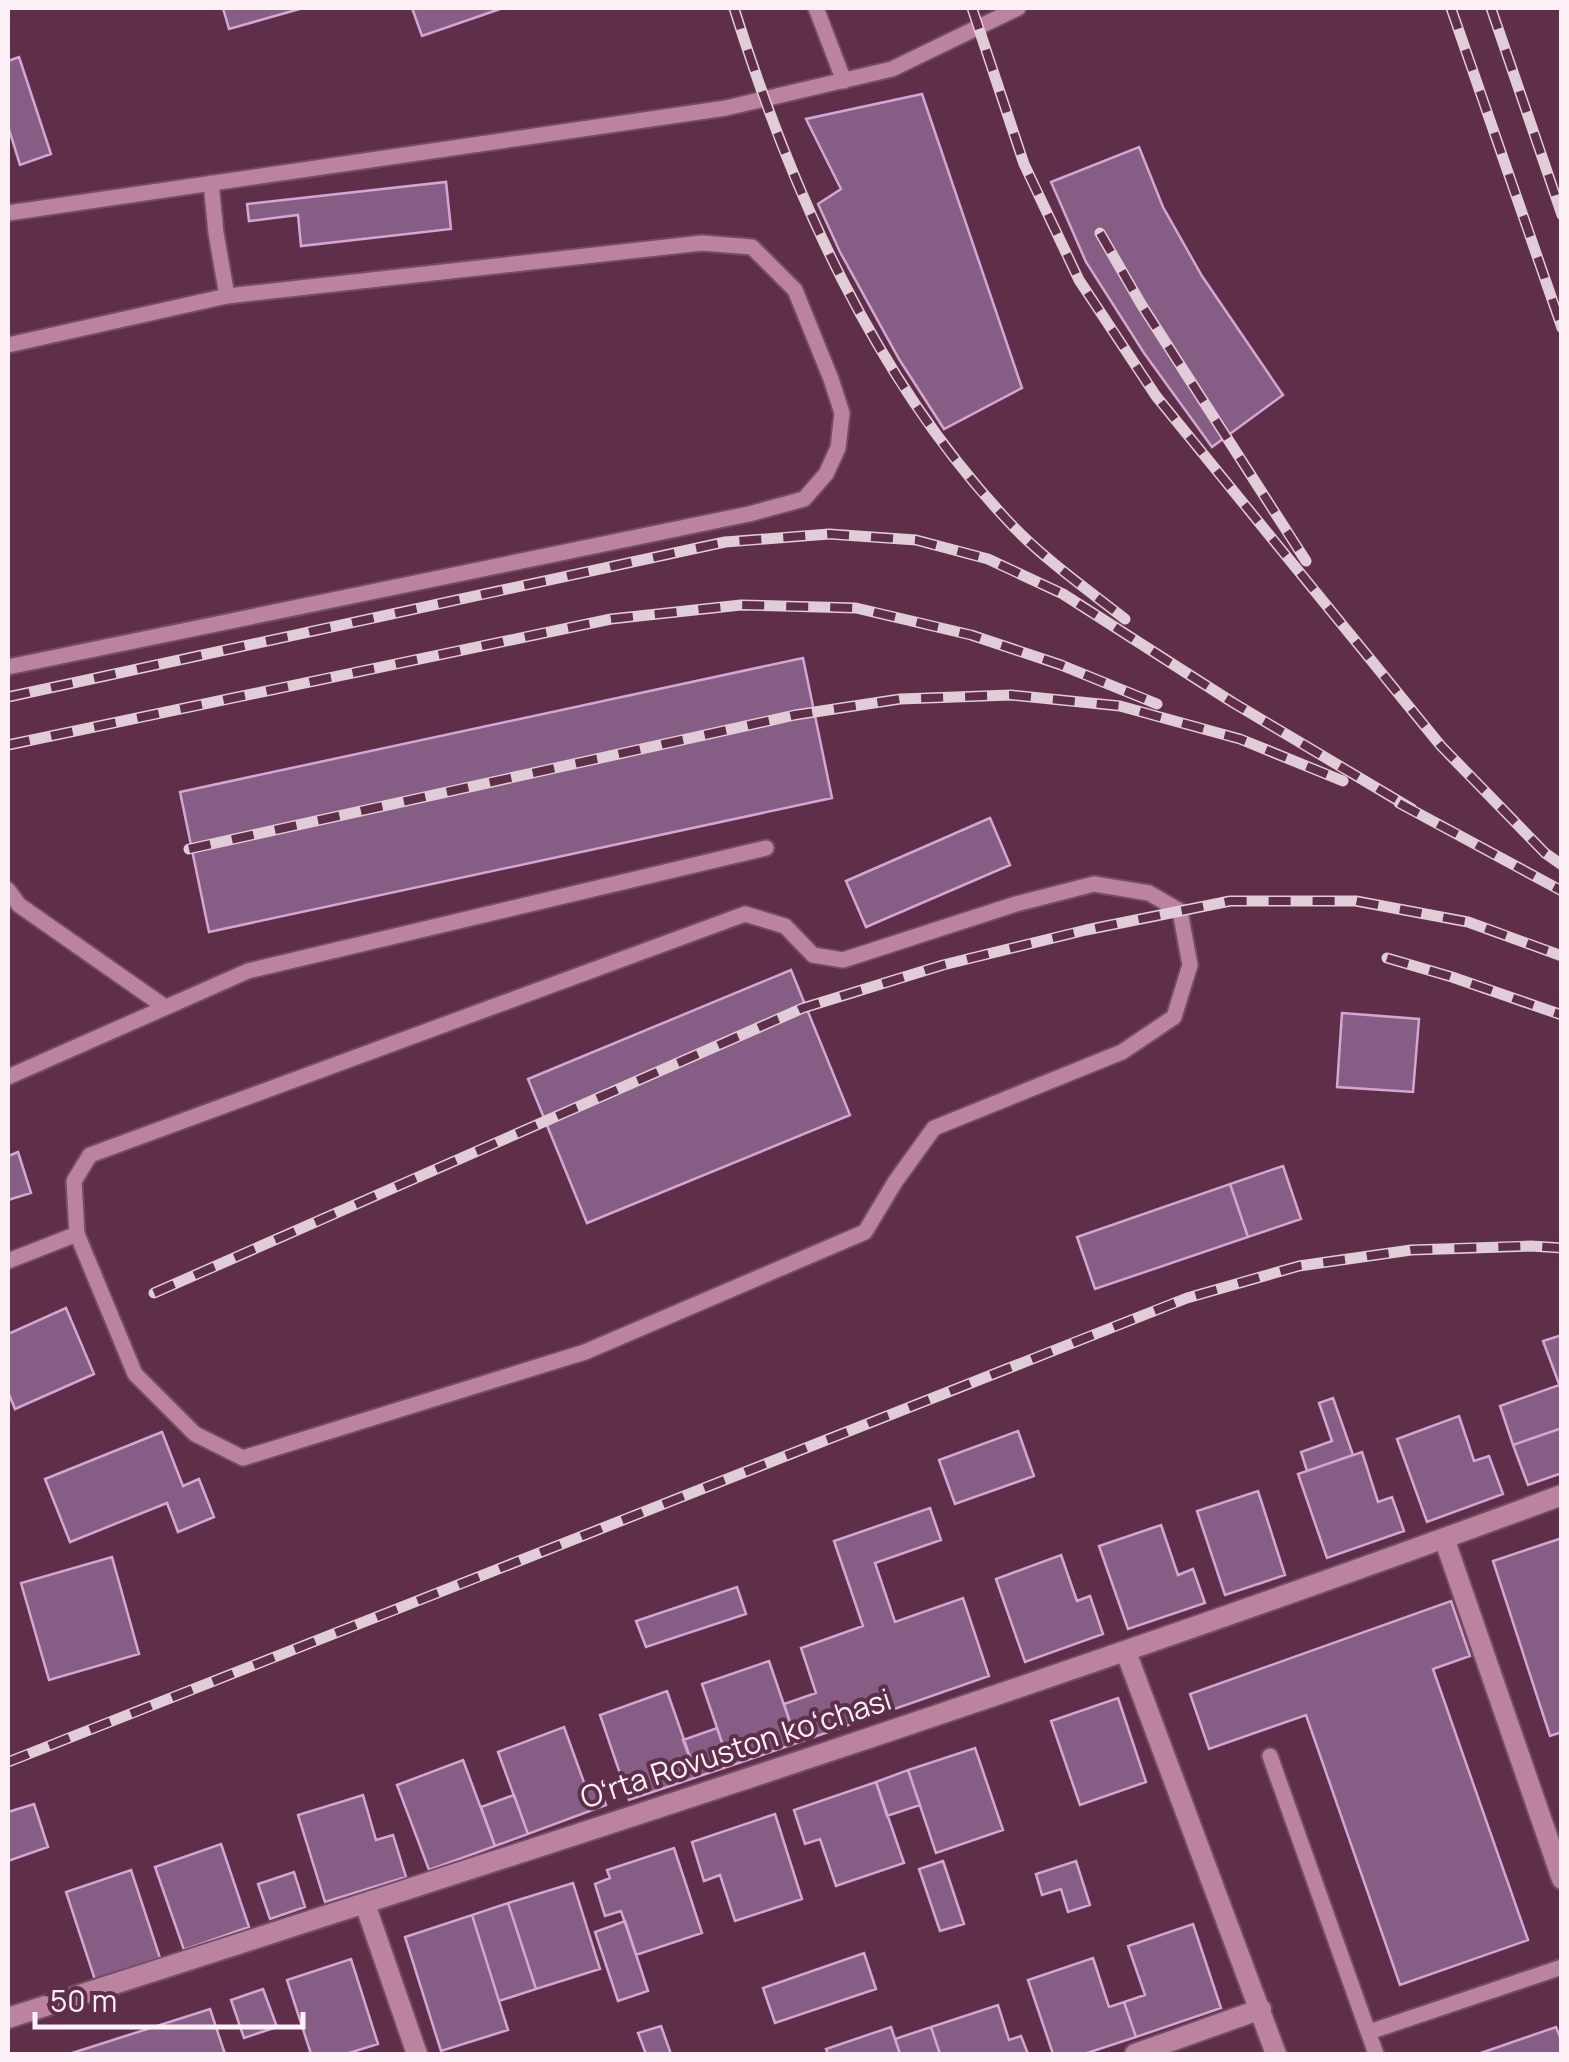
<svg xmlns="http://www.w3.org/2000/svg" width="1569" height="2062" font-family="Manrope,sans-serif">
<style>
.building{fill:#865d85;stroke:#d4a7d3;stroke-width:2.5}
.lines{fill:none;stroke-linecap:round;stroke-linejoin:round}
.service-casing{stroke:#734e63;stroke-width:19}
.minor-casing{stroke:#734e63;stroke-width:24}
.service{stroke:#bb839f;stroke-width:15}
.minor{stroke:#bb839f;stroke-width:20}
.rail-casing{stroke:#e0cdd7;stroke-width:11}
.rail{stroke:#5f2f4a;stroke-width:8;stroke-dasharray:22;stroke-linecap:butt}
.labels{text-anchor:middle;stroke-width:8;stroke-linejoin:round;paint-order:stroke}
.street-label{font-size:30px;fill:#fdf1f7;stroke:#5f2f4a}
</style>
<rect width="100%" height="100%" fill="#5f2f4a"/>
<!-- building -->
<path class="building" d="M223 8H303L229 29Z
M412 8H500V9L422 36Z
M19 57 51 154 20 165 8 126V61Z
M922 94 1022 388 944 429 899 359 840 252 818 204 841 189 806 119Z
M1139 147 1163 207 1202 276 1283 395 1212 447 1144 353 1086 262 1051 182Z
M446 182 451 229 301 246 298 215 249 221 247 204Z
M803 658 832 798 209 932 180 792Z
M990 818 1010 865 866 927 846 881Z
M791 970 850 1115 587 1223 528 1079Z
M1342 1013 1419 1019 1413 1092 1337 1087Z
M18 1152 31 1193 8 1200V1156Z
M1283 1166 1301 1219 1248 1237 1230 1184Z
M1230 1184 1248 1237 1095 1289 1077 1237Z
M66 1308 94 1374 15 1409 8 1392V1334Z
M1562 1335V1392L1543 1341Z
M1559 1385 1562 1392V1428L1513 1445 1500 1406Z
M1333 1398 1353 1455 1307 1471 1301 1452 1332 1441 1319 1403Z
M1459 1416 1474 1461 1489 1456 1503 1494 1427 1522 1397 1439Z
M1562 1428V1473L1528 1485 1513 1445Z
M1018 1431 1034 1476 955 1504 939 1460Z
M162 1432 183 1486 199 1479 214 1517 178 1532 167 1503 70 1542 45 1479Z
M1362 1452 1378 1502 1392 1497 1404 1531 1327 1558 1298 1474Z
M1258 1491 1285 1575 1225 1595 1197 1511Z
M930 1508 941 1540 875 1563 895 1622 963 1598 989 1676 797 1743 784 1704 816 1693 801 1648 863 1626 834 1541Z
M1161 1525 1178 1575 1193 1569 1205 1603 1128 1629 1099 1546Z
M1562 1538V1732L1550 1736 1493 1561Z
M1061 1555 1077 1601 1090 1596 1103 1634 1025 1662 996 1579Z
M112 1557 139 1654 49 1680 21 1583Z
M737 1587 746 1614 646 1647 636 1621Z
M1451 1601 1470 1656 1433 1669 1528 1940 1400 1985 1306 1715 1209 1749 1190 1694Z
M769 1661 797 1743 730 1766 702 1684Z
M667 1691 697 1777 629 1800 600 1715Z
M1118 1698 1146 1782 1080 1805 1051 1721Z
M564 1727 586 1788 598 1783 606 1805 528 1834 498 1752Z
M717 1728 730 1766 697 1777 683 1740Z
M975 1748 1003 1830 936 1853 908 1770Z
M463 1760 495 1846 429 1870 397 1785Z
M908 1770 920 1805 887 1816 876 1782Z
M876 1782 904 1863 836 1886 820 1839 805 1844 794 1810Z
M363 1795 376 1840 393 1835 406 1877 325 1902 298 1815Z
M514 1795 528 1834 495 1846 481 1807Z
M34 1804 48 1847 8 1861V1812Z
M775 1814 802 1899 735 1921 720 1875 704 1881 692 1842Z
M221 1844 249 1927 184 1950 155 1867Z
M674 1848 702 1933 636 1955 621 1911 605 1916 595 1884 610 1878 607 1870Z
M943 1861 964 1924 940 1931 919 1869Z
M1076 1861 1090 1905 1068 1912 1061 1889 1042 1895 1036 1874Z
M131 1870 160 1958 95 1980 66 1892Z
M294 1872 305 1907 270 1919 258 1884Z
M573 1883 600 1969 536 1989 508 1903Z
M508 1903 536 1989 499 2001 472 1915Z
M472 1915 508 2030 441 2051 405 1937Z
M625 1921 648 1991 618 2001 595 1932Z
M1193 1924 1221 2008 1136 2037 1124 2002 1145 1995 1128 1946Z
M864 1953 876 1989 775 2023 763 1988Z
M1093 1958 1109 2007 1124 2002 1136 2037 1084 2054H1053L1028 1980Z
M351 1959 378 2044 346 2054H311L287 1980Z
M263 1989 277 2027 244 2038 231 2000Z
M998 2005 1009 2040 1021 2036 1028 2054H940L931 2027Z
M210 2009 225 2054H69Z
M661 2026 671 2054H646L638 2033Z
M891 2027 900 2054H828L826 2049Z
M931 2027 940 2054H900L895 2039Z
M1556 2027 1562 2042V2054H1478Z"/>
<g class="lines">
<!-- service casing -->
<g class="service-casing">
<path id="service" d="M816 8 844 81
M211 183 216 233 227 296
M8 213 726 108 892 69 1018 8
M8 345 227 296 702 243 752 247 795 290 831 379 842 413 838 448 826 474 804 499 749 514 8 667
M1094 884 1149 893 1180 911 1190 965 1174 1017 1122 1052 934 1128 895 1182 865 1232 585 1352 243 1458 195 1434 135 1374 77 1234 74 1181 90 1155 745 914 785 926 813 955 843 960 1016 904Z
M8 890 19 905 165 1007
M8 1077 248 971 766 848
M8 1261 77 1234
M1270 1756 1376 2054
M1369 2032 1562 1967"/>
</g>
<!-- minor casing -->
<g class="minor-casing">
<path id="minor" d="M1444 1538 1562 1879
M1126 1652 1276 2054
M365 1904 417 2054
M8 2018C528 1851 1049 1685 1562 1495
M1135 2054 1261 2009"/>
</g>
<!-- service -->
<use href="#service" class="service"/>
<!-- minor -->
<use href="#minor" class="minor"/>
<!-- rail casing -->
<g class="rail-casing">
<path id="rail" d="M734 8C792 193 874 378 1008 521 1040 556 1088 590 1125 619
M972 8 1024 164 1079 280 1156 396 1441 746 1545 853 1562 865
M1451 8 1562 328
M1491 8 1562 215
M1100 233 1141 304 1306 561
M8 697 725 542 829 534 916 540 988 559 1063 594 1232 702 1412 809
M8 745 611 619 741 605 856 608 971 635 1061 665 1157 704
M1399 803 1562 891
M189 849 795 715 900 699 1011 695 1120 706 1240 739 1343 781
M1387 958 1452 977 1562 1015
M154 1293 803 1008 943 965 1086 930 1230 901H1356L1468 922 1562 956
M8 1762 1187 1298 1299 1266 1411 1250 1531 1246 1562 1248"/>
</g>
<!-- rail -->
<use href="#rail" class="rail"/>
</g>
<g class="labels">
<!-- street labels -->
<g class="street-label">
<text transform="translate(736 1749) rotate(-18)" y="10">Oʻrta Rovuston koʻchasi</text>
</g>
</g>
<!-- border -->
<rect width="1569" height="2062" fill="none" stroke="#fdf1f7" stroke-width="20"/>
<!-- scale -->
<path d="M35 2012v15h268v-15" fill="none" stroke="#fdf1f7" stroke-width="5"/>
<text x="50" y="2012" font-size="30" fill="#fdf1f7" stroke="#5f2f4a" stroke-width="8" paint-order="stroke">50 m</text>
</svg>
